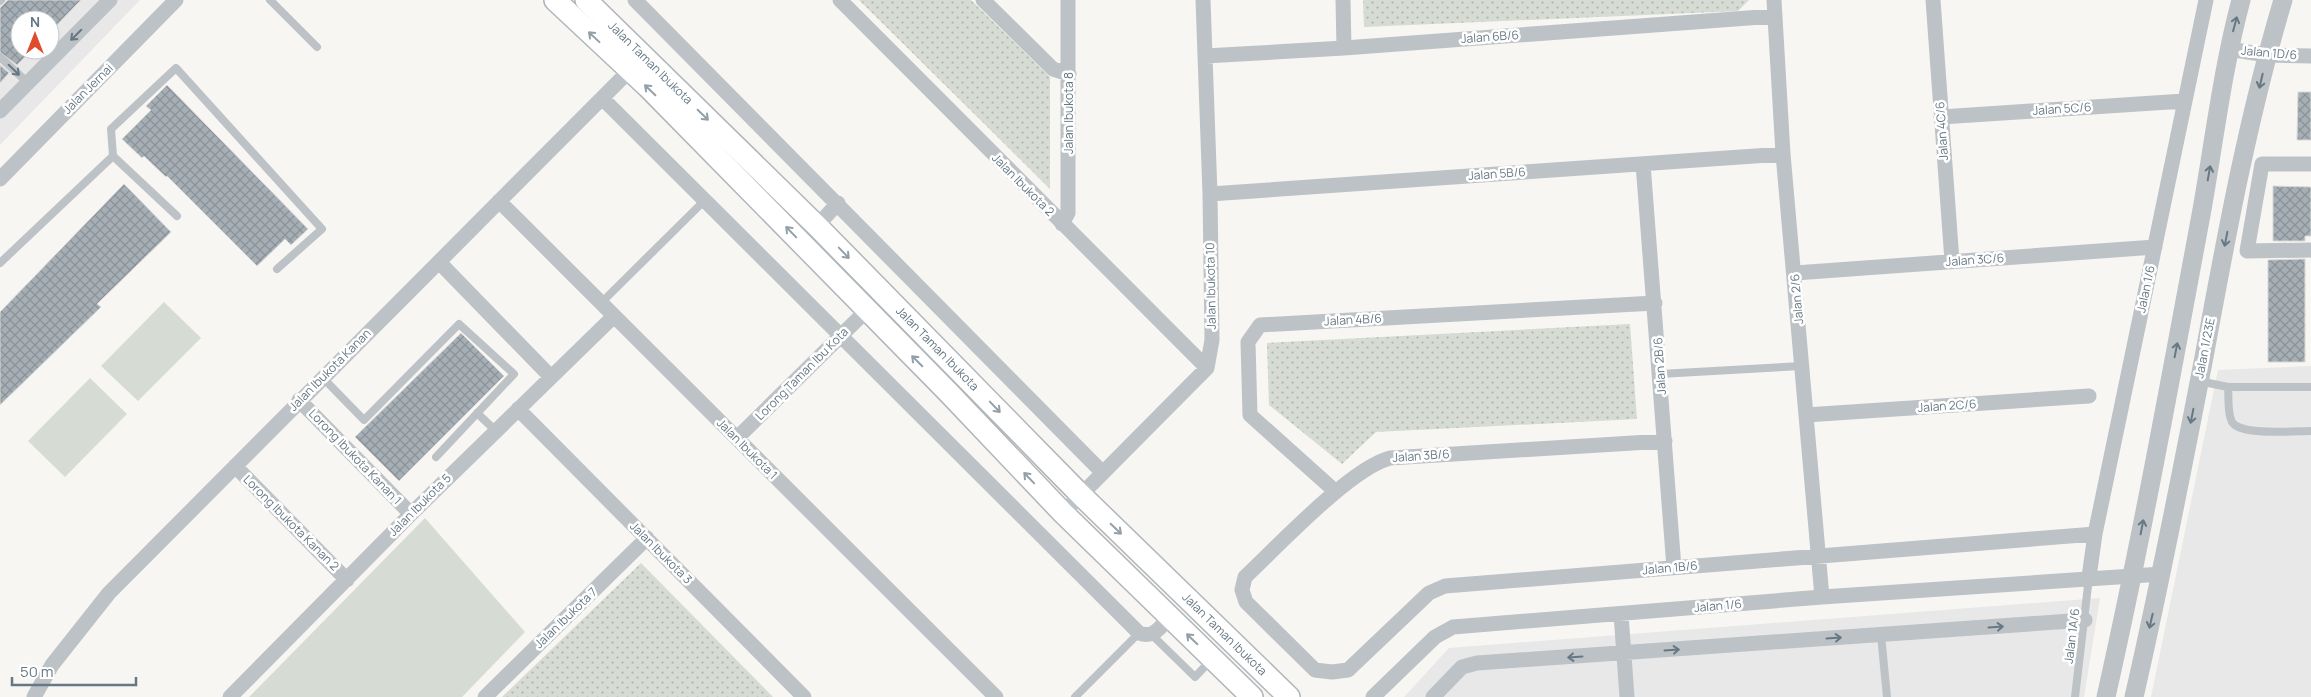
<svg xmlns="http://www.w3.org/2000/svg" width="2311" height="697" font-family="Manrope,sans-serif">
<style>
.built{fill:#e7e8e7;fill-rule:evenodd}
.park{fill:url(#park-dots)}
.pitch{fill:#d6dbd3}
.building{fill:url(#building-cross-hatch);stroke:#d8d8d6}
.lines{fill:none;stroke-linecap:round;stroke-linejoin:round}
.secondary-casing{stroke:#b0b6ba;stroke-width:24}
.service{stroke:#bdc2c6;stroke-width:8}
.minor{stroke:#bdc2c6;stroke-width:15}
.tertiary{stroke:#bdc2c6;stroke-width:19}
.secondary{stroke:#fff;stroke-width:21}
.oneway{stroke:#667884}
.oneway2{stroke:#94a0a9}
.labels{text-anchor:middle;stroke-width:5;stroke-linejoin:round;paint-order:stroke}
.street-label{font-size:12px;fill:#667884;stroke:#fff}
</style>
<defs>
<pattern id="park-dots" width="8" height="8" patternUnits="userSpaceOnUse" patternTransform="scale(1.25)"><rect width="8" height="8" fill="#d6dbd3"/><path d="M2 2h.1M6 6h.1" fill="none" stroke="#b1b6b1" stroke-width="1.8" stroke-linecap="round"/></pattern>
<pattern id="building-cross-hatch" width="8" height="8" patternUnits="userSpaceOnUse" patternTransform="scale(1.25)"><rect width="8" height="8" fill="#a6afb5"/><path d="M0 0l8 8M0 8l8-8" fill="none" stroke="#8b9399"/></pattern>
</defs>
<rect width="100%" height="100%" fill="#f7f6f3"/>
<!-- built -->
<path class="built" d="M0 0H140L0 145ZM20 20H50V50H20Z
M2311 366V697H2151L2218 370Z
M2100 598 2084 697H1404L1449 648Z"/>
<!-- park -->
<path class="park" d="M859 0H971L1050 77V189Z
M1363 0H1749L1738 11 1364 27Z
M1630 324 1637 419 1376 432 1342 464 1269 405 1267 343Z
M641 563 773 697H502Z"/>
<!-- pitch -->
<path class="pitch" d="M164 302 201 338 138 401 101 366Z
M90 378 127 414 65 477 28 441Z
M425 518 525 632 462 697H249Z"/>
<!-- building -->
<path class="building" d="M8 0H81L50 32V20H20V50H32L17 65 0 52V8Z
M0 65 9 73 0 83Z
M167 85 308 229 291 245 285 239 257 266 167 176 166 177 144 156 142 158 122 139 151 110 146 106Z
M2298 92H2311V140H2297Z
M124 184 171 232 97 304 101 307 0 405V312Z
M2273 186 2311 187V236H2305V241H2273Z
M2305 259V362H2268V260Z
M461 333 504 376 399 481 355 437Z"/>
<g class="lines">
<!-- secondary casing -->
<g class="secondary-casing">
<g id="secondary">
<path d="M555 0 648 87 948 392 1063 513 1252 697"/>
<path id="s1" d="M586 0 817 226 1081 495 1289 697"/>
</g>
</g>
<!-- service -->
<path class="service" d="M270 0 317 47
M0 1 1 0
M0 57 28 83
M113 156 111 129 176 68 322 229 277 269
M0 263 113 156 177 216
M601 303 705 200
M1660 374 1802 366
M322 377 364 420 459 324 514 374 436 457
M2199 381 2228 387H2311
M2228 387C2229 397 2227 413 2232 422 2241 436 2294 431 2311 431
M477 413 496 431
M1152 635 1195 677 1211 660
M1881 635 1887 697
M1075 697 1139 633
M2075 697 2089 577"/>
<!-- minor -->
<path class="minor" d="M635 0 1103 473
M840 0 1207 368
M983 0 1053 69 1069 74
M1343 0 1344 48
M1774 0 1783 154 1822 597
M1933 0 1952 261
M2228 49 2267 55 2311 56
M1205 56 1344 48 1775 16
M602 98 1139 633C1154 639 1160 627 1170 617
M0 111 110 0
M1941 117 2184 101
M1643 164 1674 568
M2311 164H2262L2247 251 2311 250
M0 179 176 0
M1210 194 1783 154
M499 201 996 697
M1062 224 1068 213V0
M817 226 838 203
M439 262 550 376
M1795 273 2155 247
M299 400 411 514
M518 409 804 697
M1806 415 2089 396
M737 438 867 310
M1665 441 1390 458C1351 468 1278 546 1245 577L1242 590 1246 602 1315 670 1332 672 1348 670 1429 593 1445 586 2095 534
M235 466 347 580
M1336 492 1250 415 1248 342 1260 325 1655 303
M1063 513 1207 368 1212 340 1210 194 1203 0
M2089 577 2095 534 2206 0
M1621 614 1627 697
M34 697 52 665 109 593 637 63
M230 697 411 514 614 316
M485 697 647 538
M1373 697 1435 637 1453 627 1822 597 2162 574
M1433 697 1462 667 1477 663 2085 620"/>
<!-- tertiary -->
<path class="tertiary" d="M2106 697C2142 537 2171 376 2201 215 2214 143 2222 71 2241 0
M2134 697C2160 584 2182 471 2204 357 2226 237 2248 117 2283 0"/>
<!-- secondary -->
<use href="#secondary" class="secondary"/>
</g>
<!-- one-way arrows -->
<defs><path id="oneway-shaft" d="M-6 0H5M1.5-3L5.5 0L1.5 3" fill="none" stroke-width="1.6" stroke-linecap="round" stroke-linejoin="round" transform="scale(1.25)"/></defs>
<g class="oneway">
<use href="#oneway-shaft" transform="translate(2235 24) rotate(-75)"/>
<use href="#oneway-shaft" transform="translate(76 35) rotate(135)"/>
<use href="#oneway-shaft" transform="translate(14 70) rotate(44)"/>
<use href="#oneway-shaft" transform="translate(2261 81) rotate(103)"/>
<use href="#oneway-shaft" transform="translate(2209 173) rotate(-80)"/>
<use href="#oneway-shaft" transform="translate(2226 239) rotate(101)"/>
<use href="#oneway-shaft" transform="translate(2176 350) rotate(-79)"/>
<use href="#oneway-shaft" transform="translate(2192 416) rotate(101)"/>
<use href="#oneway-shaft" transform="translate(2142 527) rotate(-79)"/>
<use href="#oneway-shaft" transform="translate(2151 621) rotate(103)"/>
<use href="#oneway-shaft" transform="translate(1996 627) rotate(-4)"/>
<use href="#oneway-shaft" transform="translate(1834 638) rotate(-4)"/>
<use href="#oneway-shaft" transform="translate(1672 650) rotate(-4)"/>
<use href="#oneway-shaft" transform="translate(1575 657) rotate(176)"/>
</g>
<g class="oneway2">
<use href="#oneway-shaft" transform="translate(594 37) rotate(-137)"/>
<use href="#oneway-shaft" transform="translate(650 90) rotate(-136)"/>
<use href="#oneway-shaft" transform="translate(703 115) rotate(44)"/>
<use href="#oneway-shaft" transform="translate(791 232) rotate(-134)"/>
<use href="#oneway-shaft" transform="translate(844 253) rotate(46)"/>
<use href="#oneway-shaft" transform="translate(917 361) rotate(-135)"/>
<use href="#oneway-shaft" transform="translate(995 407) rotate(46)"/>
<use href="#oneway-shaft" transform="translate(1029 478) rotate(-134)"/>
<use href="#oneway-shaft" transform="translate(1116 529) rotate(44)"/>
<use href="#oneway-shaft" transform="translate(1192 639) rotate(-136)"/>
</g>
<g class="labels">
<!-- street labels -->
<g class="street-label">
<text transform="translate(1490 37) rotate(-4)" y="4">Jalan 6B/6</text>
<text transform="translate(2269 53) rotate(5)" y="4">Jalan 1D/6</text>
<text dy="4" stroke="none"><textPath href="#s1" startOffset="90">Jalan Taman Ibukota</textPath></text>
<text transform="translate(88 89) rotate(-45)" y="4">Jalan Jernai</text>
<text transform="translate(2062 109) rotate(-4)" y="4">Jalan 5C/6</text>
<text transform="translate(1069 113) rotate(-90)" y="4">Jalan Ibukota 8</text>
<text transform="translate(1942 131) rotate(-94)" y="4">Jalan 4C/6</text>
<text transform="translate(1497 174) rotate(-4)" y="4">Jalan 5B/6</text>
<text transform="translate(1023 185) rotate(45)" y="4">Jalan Ibukota 2</text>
<text transform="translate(1975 260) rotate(-4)" y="4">Jalan 3C/6</text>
<text transform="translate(1211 286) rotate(-91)" y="4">Jalan Ibukota 10</text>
<text transform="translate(2146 289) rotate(-78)" y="4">Jalan 1/6</text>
<text transform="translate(1797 299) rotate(-95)" y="4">Jalan 2/6</text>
<text transform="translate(1353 320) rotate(-3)" y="4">Jalan 4B/6</text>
<text dy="4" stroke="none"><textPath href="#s1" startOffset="495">Jalan Taman Ibukota</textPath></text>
<text transform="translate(2205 348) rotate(-79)" y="4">Jalan 1/23E</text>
<text transform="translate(1660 366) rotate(-94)" y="4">Jalan 2B/6</text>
<text transform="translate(330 370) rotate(-45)" y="4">Jalan Ibukota Kanan</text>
<text transform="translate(802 374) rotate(-45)" y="4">Lorong Taman Ibu Kota</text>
<text transform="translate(1947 406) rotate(-4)" y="4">Jalan 2C/6</text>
<text transform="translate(747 449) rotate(45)" y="4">Jalan Ibukota 1</text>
<text transform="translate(1421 456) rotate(-4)" y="4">Jalan 3B/6</text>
<text transform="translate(355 457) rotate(46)" y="4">Lorong Ibukota Kanan 1</text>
<text transform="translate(420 505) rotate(-45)" y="4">Jalan Ibukota 5</text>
<text transform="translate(291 523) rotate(45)" y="4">Lorong Ibukota Kanan 2</text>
<text transform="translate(661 553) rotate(45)" y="4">Jalan Ibukota 3</text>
<text transform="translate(1670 568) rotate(-5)" y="4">Jalan 1B/6</text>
<text transform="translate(1718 606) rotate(-5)" y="4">Jalan 1/6</text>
<text transform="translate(566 618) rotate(-44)" y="4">Jalan Ibukota 7</text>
<text dy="4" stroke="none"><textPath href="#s1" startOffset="900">Jalan Taman Ibukota</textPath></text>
<text transform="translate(2072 636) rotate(-83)" y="4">Jalan 1A/6</text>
</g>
</g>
<!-- north arrow -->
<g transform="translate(35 35)"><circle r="24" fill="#ffffff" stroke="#c2c9ce"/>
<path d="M0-4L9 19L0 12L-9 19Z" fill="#df4c2b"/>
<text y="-8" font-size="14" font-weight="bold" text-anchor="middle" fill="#667884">N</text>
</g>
<!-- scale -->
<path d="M12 677v8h124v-8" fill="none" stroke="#667884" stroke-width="2.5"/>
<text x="20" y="677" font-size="15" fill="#667884" stroke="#ffffff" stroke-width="4" paint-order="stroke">50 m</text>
</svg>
